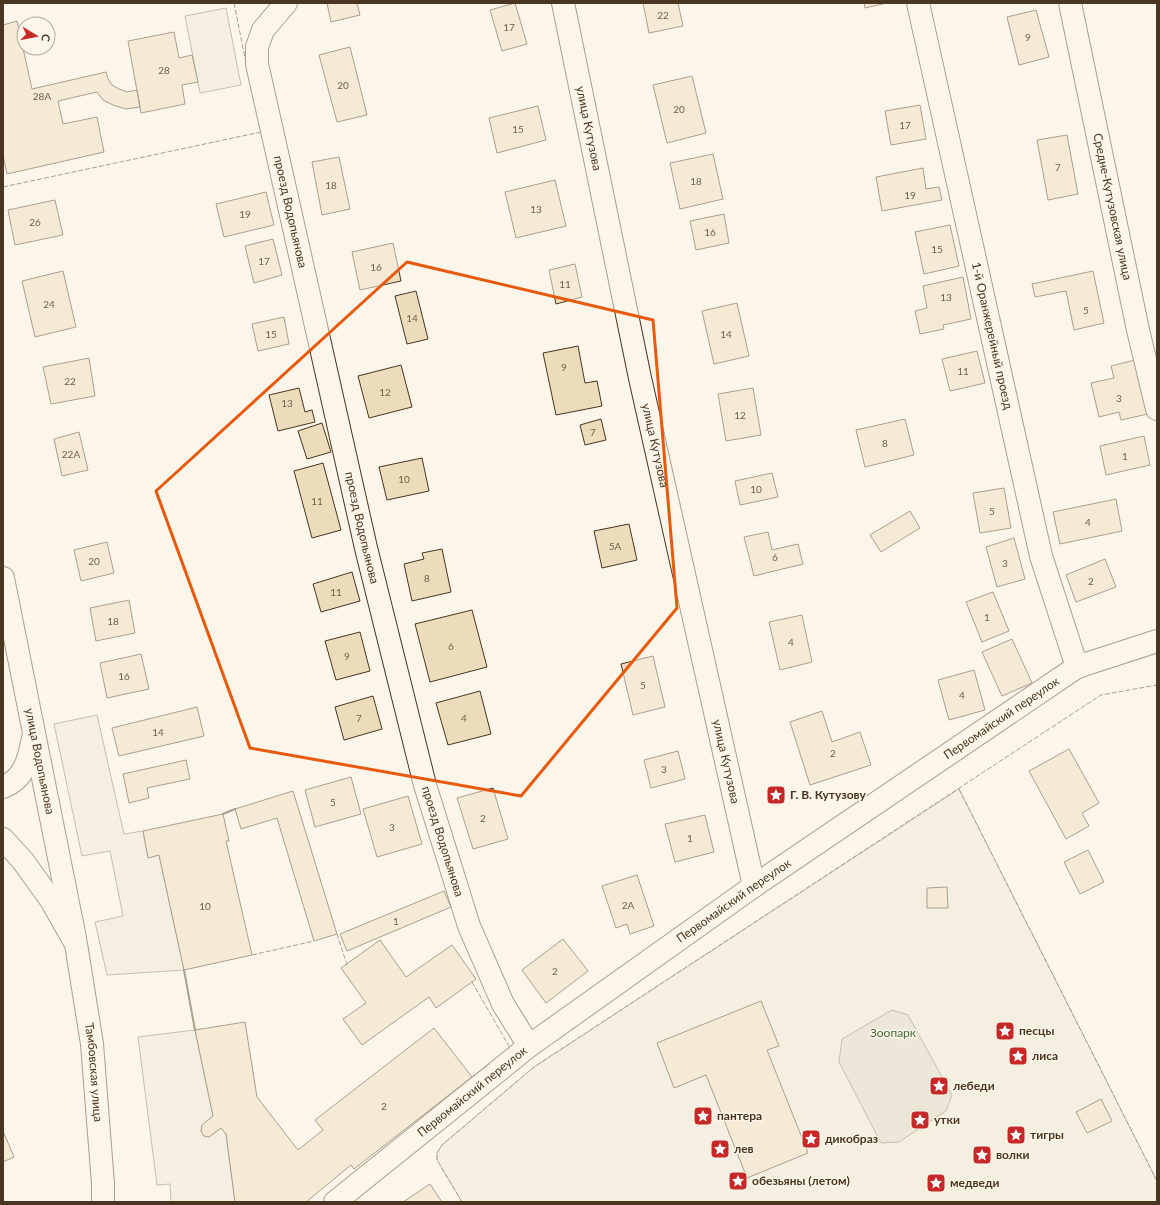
<svg xmlns="http://www.w3.org/2000/svg" width="1160" height="1205" font-family="Lato,sans-serif">
<style>
.green{fill:#ede6d9;stroke:#887966}
.water{fill:#dcd4c6;stroke:#887966}
.building{fill:#ecdcbc;stroke:#4a3520}
.lines{fill:none;stroke-linecap:round;stroke-linejoin:round}
.minor-casing{stroke:#4a3520;stroke-width:24}
.major-casing{stroke:#4a3520;stroke-width:24}
.minor{stroke:#fbf6e9;stroke-width:22}
.major{stroke:#fbf6e9;stroke-width:22}
.fence{stroke:#4a3520;stroke-width:1;stroke-dasharray:5 2;stroke-linecap:butt}
.wall{stroke:#4a3520;stroke-width:2}
.marked{fill:none;stroke:#e8590c;stroke-width:3;stroke-linejoin:round}
.labels{text-anchor:middle;stroke-width:3;stroke-linejoin:round;paint-order:stroke}
.number-label{font-size:10px;fill:#725f47}
.street-label{font-size:12px;fill:#4a3520;stroke:#fbf6e9}
.poi-label{font-size:12px;font-weight:bold;fill:#4a3520;stroke:#fbf6e9;text-anchor:start}
.park-label{font-size:12px;fill:#436837;stroke:#fbf6e9}
</style>
<rect width="100%" height="100%" fill="#fbf6e9"/>
<!-- green -->
<path class="green" d="M226 8 241 85 200 93 185 16Z
M97 715 124 834 143 831 148 857 159 855 184 970 107 975 95 922 123 916 110 851 82 856 54 724Z
M959 789 1157 1181V1202H462L437 1160V1153L442 1145 534 1067Z
M195 1030 213 1116 202 1125 201 1131 204 1136 209 1137 221 1128 226 1134 235 1202H171L170 1184 157 1185 138 1037Z"/>
<!-- water -->
<path class="water" d="M892 1010 908 1015 952 1095 946 1111 899 1142 881 1143 839 1062 842 1039Z"/>
<!-- building -->
<path class="building" d="M327 3H357L360 15 331 22Z
M515 3 527 44 502 51 490 10Z
M643 3H678L683 26 649 33Z
M864 3H887L865 8Z
M1036 10 1049 57 1019 65 1007 17Z
M17 21 32 89 106 72 108 79 112 85 119 89 127 92 137 90 140 107 126 109 113 105 103 100 97 92 58 101 63 124 97 117 104 152 7 174 3 155V25Z
M174 32 179 58 192 55 198 82 182 85 185 104 141 113 128 41Z
M350 47 367 115 337 122 319 55Z
M692 76 706 133 667 143 653 85Z
M920 105 926 139 891 145 885 111Z
M538 106 546 140 497 153 489 118Z
M1067 135 1078 194 1048 200 1037 140Z
M713 154 723 199 680 209 670 163Z
M339 157 350 209 322 215 312 162Z
M923 168 926 189 939 187 942 200 882 211 876 177Z
M555 180 566 226 516 238 505 192Z
M266 192 274 225 224 237 216 204Z
M55 200 63 235 15 245 8 210Z
M724 214 729 243 696 250 690 221Z
M950 225 959 266 924 274 915 232Z
M273 239 282 275 254 283 245 246Z
M393 243 401 281 360 290 352 252Z
M575 264 582 297 556 304 549 270Z
M63 271 76 327 35 337 22 281Z
M1093 271 1104 323 1074 330 1066 291 1035 297 1032 284Z
M963 277 971 319 943 325 944 329 920 334 915 311 927 308 923 286Z
M416 291 428 339 407 344 395 296Z
M737 303 749 356 714 364 702 311Z
M284 317 289 344 258 351 252 324Z
M578 346 585 383 597 381 602 406 556 415 543 353Z
M977 351 985 383 950 391 942 359Z
M89 358 95 396 51 404 43 367Z
M1135 360 1148 414 1121 420 1119 412 1099 417 1091 383 1114 378 1111 366Z
M401 365 412 407 369 418 358 376Z
M299 388 305 412 312 410 315 422 278 431 269 395Z
M753 388 761 435 726 441 718 394Z
M601 419 606 440 585 445 580 425Z
M905 419 914 455 865 467 856 430Z
M322 423 331 452 307 459 298 431Z
M79 432 88 470 62 476 54 439Z
M1144 436 1150 465 1106 475 1100 446Z
M422 458 429 491 387 500 379 467Z
M323 463 341 530 312 538 294 471Z
M772 473 778 497 740 505 735 481Z
M1004 488 1011 528 980 533 973 493Z
M1116 499 1122 531 1060 544 1053 512Z
M910 511 920 528 881 552 870 535Z
M629 524 637 560 602 568 594 531Z
M768 532 772 550 798 544 803 564 754 576 744 537Z
M1014 538 1025 579 997 587 986 547Z
M107 542 114 573 81 581 74 550Z
M442 549 451 592 412 601 404 564 424 559 422 553Z
M1105 559 1116 587 1076 602 1066 575Z
M352 572 360 601 321 612 313 584Z
M993 592 1009 631 982 642 966 602Z
M129 600 135 633 96 641 90 608Z
M472 610 487 667 430 682 415 624Z
M802 615 812 662 780 670 769 622Z
M360 632 370 671 336 680 325 641Z
M1012 639 1032 683 1002 696 982 652Z
M141 654 149 689 107 698 100 663Z
M653 656 665 707 633 715 621 664Z
M974 670 985 710 949 720 938 680Z
M480 691 491 734 448 745 436 703Z
M373 696 382 729 344 740 335 707Z
M197 707 204 736 119 756 112 728Z
M822 711 832 742 860 732 871 765 810 785 790 722Z
M1069 749 1099 803 1082 813 1089 826 1066 839 1029 771Z
M678 751 685 779 651 788 644 760Z
M186 760 190 779 147 788 149 798 129 803 123 774Z
M351 777 361 814 315 827 305 790Z
M493 788 508 839 473 849 457 798Z
M293 791 337 934 314 941 277 818 241 829 235 809Z
M408 796 422 844 377 857 363 809Z
M223 814 229 841H226L252 955 184 970 159 855 148 858 143 831Z
M705 815 714 852 675 862 665 824Z
M1088 850 1104 882 1080 894 1064 862Z
M637 875 654 926 630 934 627 924 616 928 602 886Z
M947 887 948 908H927V888Z
M444 891 451 907 347 951 340 934Z
M563 939 588 971 546 1003 522 970Z
M380 940 406 977 452 945 476 979 436 1008 429 997 362 1045 343 1019 366 1003 341 968Z
M761 1001 779 1046 767 1050 808 1153 747 1178 706 1075 674 1088 657 1043Z
M245 1022 257 1097 298 1150 323 1130 315 1120 434 1028 472 1077 354 1169 351 1165 306 1202H235L226 1134 221 1128 209 1137 204 1136 201 1131 202 1125 213 1116 195 1030Z
M1101 1099 1112 1121 1087 1133 1076 1112Z
M3 1131 14 1157 3 1162Z
M430 1184 442 1202H403Z"/>
<g class="lines">
<!-- minor casing -->
<g class="minor-casing">
<g id="minor">
<path id="s1" d="M286 3 263 30 257 47V64L366 548 425 785 469 926 503 1004 529 1046"/>
<path id="s2" d="M563 3 640 378 754 886"/>
<path id="s3" d="M918 3 1041 556 1077 667"/>
<path id="s4" d="M1070 3 1138 330 1157 409"/>
<path id="s5" d="M3 578 75 938"/>
<path d="M3 787C25 779 29 758 33 738"/>
<path id="s6" d="M335 1202 529 1046 754 886 1077 667 1157 641"/>
</g>
</g>
<!-- major casing -->
<g class="major-casing">
<g id="major">
<path id="s7" d="M3 839 23 861 51 900 76 944 92 1044 103 1184V1202"/>
</g>
</g>
<!-- minor -->
<use href="#minor" class="minor"/>
<!-- major -->
<use href="#major" class="major"/>
<!-- fence -->
<path class="fence" d="M234 3 246 63
M3 187 261 132 260 130
M959 789 1157 1181
M337 934 347 965
M252 955 314 941
M472 982 510 1048 509 1049
M472 1077 490 1064
M462 1202 437 1160V1153L442 1145 534 1067 1101 695 1157 685"/>
<!-- wall -->
<path class="wall" d="M223 814 235 809
M184 970 195 1030"/>
</g>
<!-- marked area -->
<path d="M0 0H1160V1205H0ZM407 262 653 320 677 608 521 796 250 748 156 491Z" fill="#fbf6e9" fill-opacity=".55" fill-rule="evenodd"/>
<path class="marked" d="M407 262 653 320 677 608 521 796 250 748 156 491Z"/>
<!-- icons -->
<defs>
<g id="sight-square" transform="scale(1)"><rect x="-9" y="-9" width="18" height="18" rx="4" fill="#c62828" stroke="#fbf6e9"/><path d="M0-6L1.8-2.2L6-1.7L2.9 1.2L3.7 5.4L0 3.3L-3.7 5.4L-2.9 1.2L-6-1.7L-1.8-2.2Z" fill="#fff"/></g>
</defs>
<g fill-rule="evenodd">
<use href="#sight-square" x="776" y="795"/>
<use href="#sight-square" x="1005" y="1031"/>
<use href="#sight-square" x="1018" y="1056"/>
<use href="#sight-square" x="939" y="1086"/>
<use href="#sight-square" x="703" y="1116"/>
<use href="#sight-square" x="920" y="1120"/>
<use href="#sight-square" x="1016" y="1135"/>
<use href="#sight-square" x="811" y="1139"/>
<use href="#sight-square" x="720" y="1149"/>
<use href="#sight-square" x="982" y="1155"/>
<use href="#sight-square" x="738" y="1181"/>
<use href="#sight-square" x="936" y="1183"/>
</g>
<g class="labels">
<!-- number labels -->
<g class="number-label">
<text x="663" y="19">22</text>
<text x="509" y="31">17</text>
<text x="1028" y="41">9</text>
<text x="164" y="74">28</text>
<text x="343" y="89">20</text>
<text x="42" y="100">28А</text>
<text x="679" y="113">20</text>
<text x="905" y="129">17</text>
<text x="518" y="133">15</text>
<text x="1058" y="171">7</text>
<text x="696" y="185">18</text>
<text x="331" y="189">18</text>
<text x="910" y="199">19</text>
<text x="536" y="213">13</text>
<text x="245" y="218">19</text>
<text x="35" y="226">26</text>
<text x="710" y="236">16</text>
<text x="937" y="253">15</text>
<text x="264" y="265">17</text>
<text x="376" y="271">16</text>
<text x="565" y="288">11</text>
<text x="946" y="301">13</text>
<text x="49" y="308">24</text>
<text x="1086" y="314">5</text>
<text x="412" y="322">14</text>
<text x="271" y="338">15</text>
<text x="726" y="338">14</text>
<text x="564" y="371">9</text>
<text x="963" y="375">11</text>
<text x="70" y="385">22</text>
<text x="385" y="396">12</text>
<text x="1119" y="402">3</text>
<text x="287" y="407">13</text>
<text x="740" y="419">12</text>
<text x="593" y="436">7</text>
<text x="885" y="447">8</text>
<text x="71" y="458">22А</text>
<text x="1125" y="460">1</text>
<text x="404" y="483">10</text>
<text x="756" y="493">10</text>
<text x="317" y="505">11</text>
<text x="992" y="515">5</text>
<text x="1088" y="526">4</text>
<text x="615" y="550">5А</text>
<text x="775" y="561">6</text>
<text x="94" y="565">20</text>
<text x="1005" y="567">3</text>
<text x="427" y="582">8</text>
<text x="1091" y="585">2</text>
<text x="336" y="596">11</text>
<text x="987" y="621">1</text>
<text x="113" y="625">18</text>
<text x="791" y="646">4</text>
<text x="451" y="650">6</text>
<text x="347" y="660">9</text>
<text x="124" y="680">16</text>
<text x="643" y="689">5</text>
<text x="962" y="699">4</text>
<text x="359" y="722">7</text>
<text x="464" y="722">4</text>
<text x="158" y="736">14</text>
<text x="833" y="757">2</text>
<text x="664" y="773">3</text>
<text x="333" y="806">5</text>
<text x="483" y="822">2</text>
<text x="392" y="831">3</text>
<text x="690" y="842">1</text>
<text x="628" y="909">2А</text>
<text x="205" y="910">10</text>
<text x="396" y="925">1</text>
<text x="555" y="975">2</text>
<text x="384" y="1110">2</text>
</g>
<!-- street labels -->
<g class="street-label">
<text dy="4" stroke="none"><textPath href="#s2" startOffset="128">улица Кутузова</textPath></text>
<text dy="4" stroke="none"><textPath href="#s4" startOffset="208">Средне-Кутузовская улица</textPath></text>
<text dy="4" stroke="none"><textPath href="#s1" startOffset="222">проезд Водопьянова</textPath></text>
<text dy="4" stroke="none"><textPath href="#s3" startOffset="341">1-й Оранжерейный проезд</textPath></text>
<text dy="4" stroke="none"><textPath href="#s2" startOffset="452">улица Кутузова</textPath></text>
<text dy="4" stroke="none"><textPath href="#s1" startOffset="546">проезд Водопьянова</textPath></text>
<text dy="4" stroke="none"><textPath href="#s6" startOffset="824">Первомайский переулок</textPath></text>
<text dy="4" stroke="none"><textPath href="#s5" startOffset="187">улица Водопьянова</textPath></text>
<text dy="4" stroke="none"><textPath href="#s2" startOffset="776">улица Кутузова</textPath></text>
<text dy="4" stroke="none"><textPath href="#s1" startOffset="870">проезд Водопьянова</textPath></text>
<text dy="4" stroke="none"><textPath href="#s6" startOffset="500">Первомайский переулок</textPath></text>
<text dy="4" stroke="none"><textPath href="#s7" startOffset="258">Тамбовская улица</textPath></text>
<text dy="4" stroke="none"><textPath href="#s6" startOffset="176">Первомайский переулок</textPath></text>
</g>
<!-- poi labels -->
<g class="poi-label">
<text x="790" y="799">Г. В. Кутузову</text>
<text x="1019" y="1035">песцы</text>
<text x="1032" y="1060">лиса</text>
<text x="953" y="1090">лебеди</text>
<text x="717" y="1120">пантера</text>
<text x="934" y="1124">утки</text>
<text x="1030" y="1139">тигры</text>
<text x="825" y="1143">дикобраз</text>
<text x="734" y="1153">лев</text>
<text x="996" y="1159">волки</text>
<text x="752" y="1185">обезьяны (летом)</text>
<text x="950" y="1187">медведи</text>
</g>
<!-- park labels -->
<g class="park-label">
<text x="893" y="1037">Зоопарк</text>
</g>
</g>
<!-- border -->
<rect width="1160" height="1205" fill="none" stroke="#4a3520" stroke-width="8"/>
<!-- north arrow -->
<g transform="translate(36 36) rotate(100)"><circle r="19" fill="#fbf6e9" stroke="#b4a999"/>
<path d="M0-3L7 15L0 10L-7 15Z" fill="#c62828"/>
<text y="-6" font-size="11" font-weight="bold" text-anchor="middle" fill="#4a3520">С</text>
</g>
</svg>
